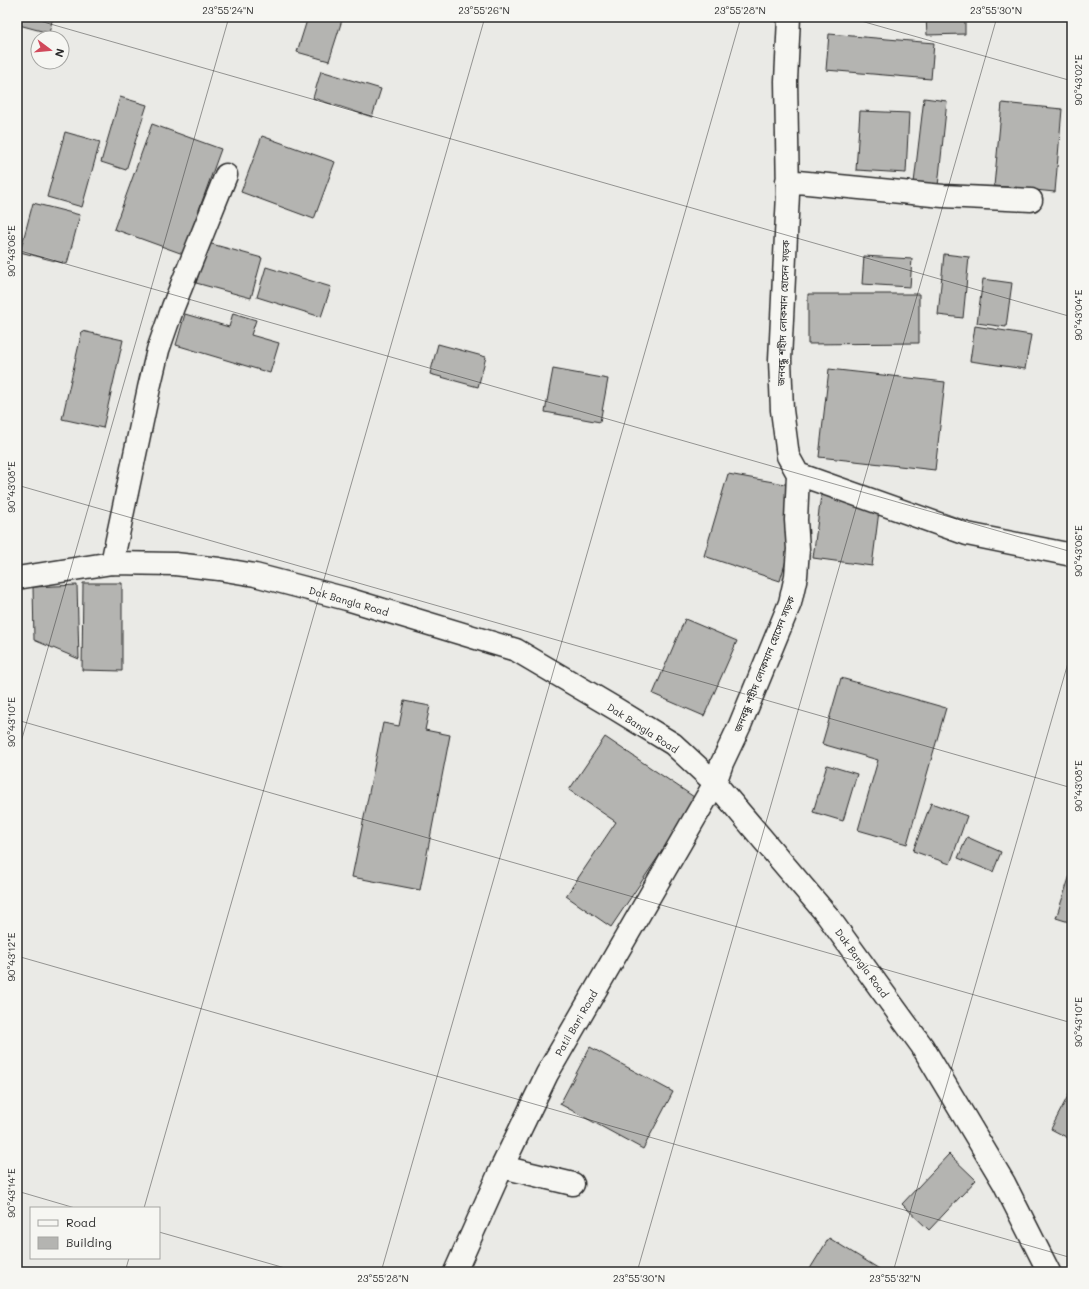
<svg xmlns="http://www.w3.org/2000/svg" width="1089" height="1289" font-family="Mali,'Noto Sans Bengali',sans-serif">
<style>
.building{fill:#b4b4b1;stroke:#2b2b2b}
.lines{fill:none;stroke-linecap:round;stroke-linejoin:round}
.minor-casing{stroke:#2b2b2b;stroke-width:25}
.primary-casing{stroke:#2b2b2b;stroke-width:25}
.minor{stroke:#f6f6f2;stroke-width:22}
.primary{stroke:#f6f6f2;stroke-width:22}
.ticks{fill:none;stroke:#2b2b2b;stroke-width:1;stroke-opacity:0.45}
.labels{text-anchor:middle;stroke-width:3;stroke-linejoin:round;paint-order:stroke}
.street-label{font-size:10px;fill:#2b2b2b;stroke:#f6f6f2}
.neatline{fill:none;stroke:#2b2b2b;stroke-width:1.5}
.ticks-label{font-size:10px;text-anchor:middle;fill:#2b2b2b}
</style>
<rect width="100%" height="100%" fill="#eaeae6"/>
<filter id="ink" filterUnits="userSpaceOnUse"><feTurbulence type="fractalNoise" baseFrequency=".025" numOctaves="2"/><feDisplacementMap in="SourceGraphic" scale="8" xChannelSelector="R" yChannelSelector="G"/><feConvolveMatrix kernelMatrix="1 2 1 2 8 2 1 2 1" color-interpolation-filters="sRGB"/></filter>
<g filter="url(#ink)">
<!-- building -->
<path class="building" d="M21 17H53L49 33 19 25Z
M308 17H343L329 61 297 52Z
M926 17H965V34L927 35Z
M829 34 934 43 931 79 826 70Z
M321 71 381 89 372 117 313 98Z
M120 97 147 105 126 170 101 162Z
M924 98 947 101 938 186 914 183Z
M1002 103 1062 109 1055 192 994 186Z
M860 111 909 113 906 173 856 170Z
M152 124 221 149 183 254 114 229Z
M65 132 100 142 82 207 47 197Z
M262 136 335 162 314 219 241 192Z
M33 203 80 215 67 264 20 252Z
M208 243 262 258 251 298 196 283Z
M944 254 969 257 963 318 938 315Z
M864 256 912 259 910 287 862 284Z
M266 267 331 287 321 317 257 297Z
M983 279 1012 283 1006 327 977 323Z
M808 294H919V343L808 344Z
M233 313 256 320 251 335 279 343 270 373 176 345 185 314 229 327Z
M975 326 1031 335 1025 369 970 361Z
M82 331 123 340 103 428 62 419Z
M438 344 486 357 478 387 430 374Z
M553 369 608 379 600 422 545 412Z
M829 369 945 382 935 470 819 457Z
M728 474 796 486 791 543 780 581 704 556Z
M821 495 880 503 872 566 813 558Z
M83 583H122V671L82 670Z
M77 585 79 659 34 640 33 587Z
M685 619 737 641 704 716 653 694Z
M841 678 946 708 907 844 858 830 878 760 822 744Z
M404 701 430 706 425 730 450 735 420 890 352 877 383 723 399 726Z
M605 737 697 799 611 927 566 896 616 822 569 790Z
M827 765 857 774 843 821 813 812Z
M931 803 967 816 950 864 913 851Z
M967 837 1001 852 993 872 958 858Z
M1072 869V923L1056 918Z
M590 1047 673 1092 643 1149 560 1104Z
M1069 1094 1072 1095V1140L1051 1129Z
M949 1154 976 1180 929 1230 902 1204Z
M829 1238 881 1270 880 1272H808Z"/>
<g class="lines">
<!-- minor casing -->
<g class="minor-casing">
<path id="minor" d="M787 181 943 196 1031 200
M798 474 967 534 1072 555
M112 563 149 388 158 350 173 307 226 175
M502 1167 573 1184
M455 1272 502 1167 547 1074 715 783 722 763 740 725 790 603 796 576 798 549 796 520 798 474 788 456 782 410 780 360 788 194 786 81 789 17"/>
</g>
<!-- primary casing -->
<g class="primary-casing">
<path id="primary" d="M17 578 112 563 175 564 219 569 255 575 347 599 516 650 616 709 673 744 715 783 827 915 922 1046 1004 1183 1049 1272"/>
</g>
<!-- minor -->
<use href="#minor" class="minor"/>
<!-- primary -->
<use href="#primary" class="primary"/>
</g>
</g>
<!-- ticks -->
<path class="ticks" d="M26 17 1072 317M847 17 1072 81M17 250 1072 552M17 485 1072 788M17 720 1072 1023M17 756 229 17M17 956 1072 1258M17 1191 75 1208M144 1208 485 17M159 1232 299 1272M125 1272 129 1258M381 1272 741 17M637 1272 997 17M893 1272 1072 649"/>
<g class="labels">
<!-- street labels -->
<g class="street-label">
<text transform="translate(783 313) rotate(-88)" y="4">জনবন্ধু শহীদ লোকমান হোসেন সড়ক</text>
<text transform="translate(349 601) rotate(16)" y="4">Dak Bangla Road</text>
<text transform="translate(764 664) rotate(-68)" y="4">জনবন্ধু শহীদ লোকমান হোসেন সড়ক</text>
<text transform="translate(643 728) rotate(33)" y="4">Dak Bangla Road</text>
<text transform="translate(862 963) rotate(54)" y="4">Dak Bangla Road</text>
<text transform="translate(576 1023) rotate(-60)" y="4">Patil Bari Road</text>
</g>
</g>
<!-- margin -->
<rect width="1089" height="1289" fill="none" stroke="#f6f6f2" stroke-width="44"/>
<!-- legend -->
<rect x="30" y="1207" width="130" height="52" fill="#f6f6f2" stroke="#a5a5a2"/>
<rect x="38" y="1220" width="20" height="6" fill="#f6f6f2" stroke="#a5a5a2"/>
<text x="66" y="1227" font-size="12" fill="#2b2b2b">Road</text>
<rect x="38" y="1237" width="20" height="12" fill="#b4b4b1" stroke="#a5a5a2"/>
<text x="66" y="1247" font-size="12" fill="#2b2b2b">Building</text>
<!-- north arrow -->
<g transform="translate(50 50) rotate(106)"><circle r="19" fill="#f6f6f2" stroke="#a5a5a2"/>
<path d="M0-3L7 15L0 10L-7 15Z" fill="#d1495b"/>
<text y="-6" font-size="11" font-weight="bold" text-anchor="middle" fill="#2b2b2b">N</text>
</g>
<rect x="22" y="22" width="1045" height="1245" class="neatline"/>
<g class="ticks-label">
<text x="228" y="14">23°55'24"N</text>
<text x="484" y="14">23°55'26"N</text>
<text x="740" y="14">23°55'28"N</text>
<text x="996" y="14">23°55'30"N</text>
<text transform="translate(1078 80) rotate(-90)" y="4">90°43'02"E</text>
<text transform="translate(11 251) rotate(-90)" y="4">90°43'06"E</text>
<text transform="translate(1078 315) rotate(-90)" y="4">90°43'04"E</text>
<text transform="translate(11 487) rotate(-90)" y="4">90°43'08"E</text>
<text transform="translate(1078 551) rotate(-90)" y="4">90°43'06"E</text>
<text transform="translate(11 722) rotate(-90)" y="4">90°43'10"E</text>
<text transform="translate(1078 786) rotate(-90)" y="4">90°43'08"E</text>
<text transform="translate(11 957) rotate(-90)" y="4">90°43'12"E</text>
<text transform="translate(1078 1022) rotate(-90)" y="4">90°43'10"E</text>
<text transform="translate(11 1193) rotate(-90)" y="4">90°43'14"E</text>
<text x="383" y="1282">23°55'28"N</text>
<text x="639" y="1282">23°55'30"N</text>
<text x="895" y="1282">23°55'32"N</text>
</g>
</svg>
